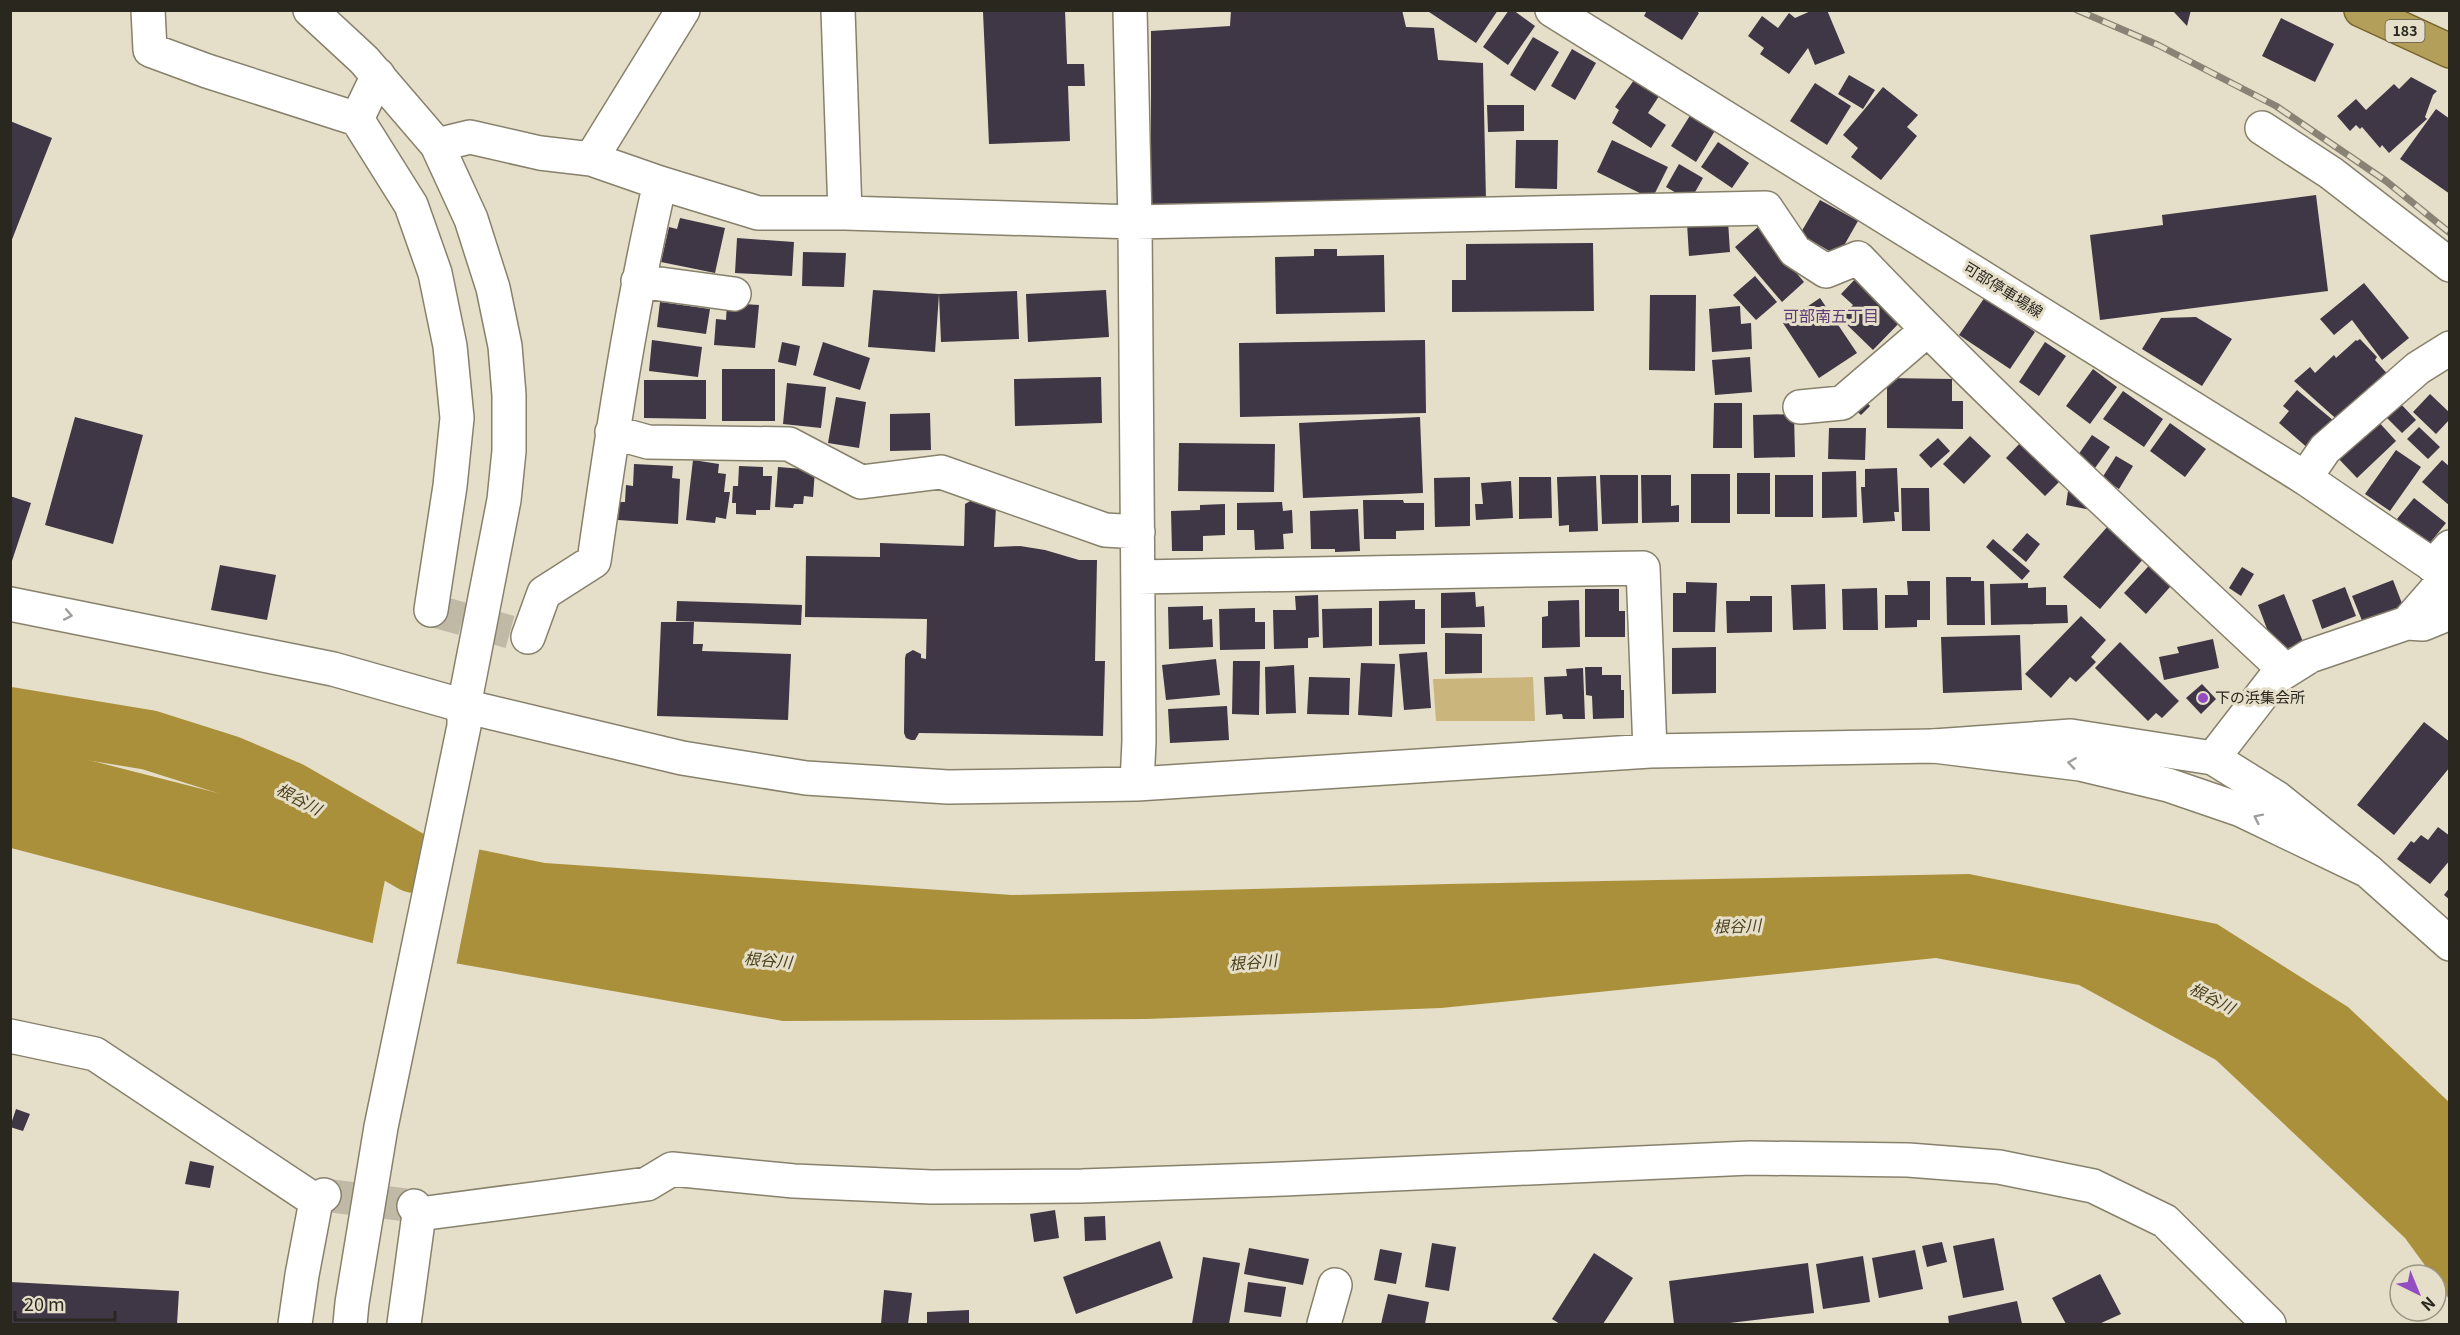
<svg xmlns="http://www.w3.org/2000/svg" width="2460" height="1335" font-family="Georgia,'Noto Sans JP',serif">
<style>
.green{fill:#cab67c}
.water{fill:#ab903b}
.pier{fill:#e5dec8}
.lines{fill:none;stroke-linecap:round;stroke-linejoin:round}
.river{stroke:#ab903b;stroke-width:60}
.building{fill:#3f3646}
.minor-tunnel{stroke:#c0b9a6;stroke-width:33;stroke-dasharray:33 16;stroke-linecap:butt}
.minor-casing{stroke:#87816c;stroke-width:36}
.tertiary-casing{stroke:#87816c;stroke-width:36}
.secondary-casing{stroke:#87816c;stroke-width:36}
.trunk-casing{stroke:#77652a;stroke-width:36}
.minor{stroke:#fff;stroke-width:33}
.tertiary{stroke:#fff;stroke-width:33}
.secondary{stroke:#fff;stroke-width:33}
.trunk{stroke:#b39e5a;stroke-width:33}
.rail-casing{stroke:#888374;stroke-width:7}
.rail{stroke:#e5dec8;stroke-width:4.5;stroke-dasharray:14;stroke-linecap:butt}
.oneway{stroke:#9f9e9a}
.poi-dot{fill:#934dc1;stroke:#e5dec8;stroke-width:2}
.labels{text-anchor:middle;stroke-width:6;stroke-linejoin:round;paint-order:stroke}
.shield{fill:#e5dec8;stroke:#625e52;stroke-width:1.5}
.shield-label{font-size:14px;font-weight:bold;fill:#2a271f}
.street-label{font-size:15px;fill:#2a271f;stroke:#e5dec8}
.poi-label{font-size:15px;fill:#2a271f;stroke:#e5dec8;text-anchor:start}
.neighbourhood-label{font-size:16px;fill:#5e3c76;stroke:#e5dec8}
.water-label{font-size:16px;font-style:italic;fill:#4c411c;stroke:#e5dec8}
</style>
<rect width="100%" height="100%" fill="#e5dec8"/>
<!-- green -->
<path class="green" d="M1533 677 1535 721H1436L1433 679Z"/>
<!-- water -->
<path class="water" d="M10 740 281 809 545 863 1012 895 1448 884 1969 874 2217 924 2348 1007 2449 1102V1299L2436 1280V1275H2432L2405 1238 2216 1060 2079 985 1936 958 1441 1008 1146 1019 783 1021 437 960 11 848Z"/>
<!-- pier -->
<path class="pier" d="M395 829 480 846 456 966 372 946Z"/>
<g class="lines">
<!-- river -->
<path class="river" d="M10 717 149 740 228 765 289 791 414 863"/>
</g>
<!-- building -->
<path class="building" d="M1020 10H1065L1067 64H1084L1085 86H1068L1070 141 989 144 983 12Z
M1231 10H1402L1406 27 1434 28 1438 60 1483 63 1486 201 1151 204V31L1230 26Z
M1426 10H1498L1476 43Z
M1509 10H1513L1535 26 1508 65 1483 47Z
M1647 10H1694L1699 13 1682 40 1644 16Z
M1813 10H1827L1845 53 1815 65 1808 48 1789 74 1760 54 1764 48 1748 36 1762 16 1778 28 1789 13 1795 18Z
M2172 10H2191L2187 26Z
M2281 18 2334 44 2315 82 2262 56Z
M1533 37 1559 52 1535 91 1510 75Z
M1572 49 1596 63 1575 100 1551 86Z
M1639 73 1663 90 1648 113 1666 125 1651 148 1612 123 1619 110 1615 107Z
M1849 75 1875 90 1863 109 1838 94Z
M2411 77 2437 91 2433 95 2425 117 2427 119 2389 153 2382 145 2380 148 2362 127 2360 129 2356 125 2350 131 2337 116 2356 99 2366 110 2394 84 2399 89Z
M1815 83 1851 106 1827 145 1790 121Z
M1883 87 1918 115 1907 127 1917 136 1881 180 1851 157 1858 148 1843 135Z
M1487 105H1524V131L1488 132Z
M2436 109 2450 119V194L2400 159Z
M1691 114 1716 129 1696 162 1671 146Z
M10 121 52 138 11 242H10Z
M1516 140H1558L1557 189 1515 188Z
M1612 140 1668 167 1652 199 1597 172Z
M1718 142 1749 163 1732 188 1701 167Z
M1679 164 1703 178 1690 201 1666 187Z
M2316 195 2328 291 2100 320 2090 235 2163 225 2162 215Z
M1820 200 1858 221 1838 256 1800 234Z
M680 218 725 228 715 273 661 262 669 227 677 229Z
M1728 221 1730 252 1689 256 1687 223Z
M1758 227 1804 282 1782 302 1735 247Z
M737 238 794 242 792 276 735 273Z
M1593 243 1594 311 1452 312V280H1466V244Z
M1314 249H1337V256L1384 255 1385 312 1276 314 1275 257 1314 256Z
M803 252 846 253 844 287 802 286Z
M1859 275 1903 319 1873 350 1840 318 1853 305 1841 294Z
M1755 276 1777 302 1756 320 1733 295Z
M2364 283 2409 338 2382 360 2352 320 2334 335 2320 319Z
M873 290 939 294 935 352 868 347Z
M1106 290 1109 337 1028 342 1026 294Z
M1017 291 1019 339 941 342 939 294Z
M1650 295H1696L1695 371 1649 370Z
M1985 297 2035 332 2010 369 1959 335Z
M1820 298 1857 353 1819 378 1783 323Z
M660 302 710 309 706 334 657 327Z
M727 303 759 305 755 348 714 345 716 319 726 320Z
M1740 306 1741 324 1751 323 1752 349 1712 352 1709 309Z
M2196 317 2232 339 2202 386 2142 349 2161 318Z
M2360 339 2377 357 2375 360 2391 378 2342 424 2294 381 2310 367 2315 373 2334 355 2336 358 2356 340 2357 341Z
M652 340 702 347 698 377 649 371Z
M1425 340 1426 413 1240 417 1239 343Z
M782 342 800 346 796 366 778 362Z
M823 342 870 358 860 390 813 375Z
M2045 342 2066 356 2039 396 2019 382Z
M1750 357 1752 392 1715 395 1712 360Z
M722 369H775V421H722Z
M2093 369 2117 387 2090 424 2066 406Z
M1101 377 1102 423 1015 426 1014 379Z
M1887 378 1952 379V401H1963V429L1887 428Z
M644 380H706V419L644 418Z
M787 383 826 387 821 428 783 424Z
M2297 390 2334 421 2310 450 2279 423 2289 411 2283 406Z
M2123 391 2163 419 2144 447 2103 419Z
M2430 394 2450 413V419L2436 434 2413 412Z
M836 397 866 402 859 448 828 443Z
M1863 398 1870 406 1861 415 1853 408Z
M2398 401 2416 420 2402 433 2384 415Z
M1714 403H1742V448H1713Z
M930 413 931 450 890 451V414Z
M1794 414 1795 457 1754 458 1753 415Z
M75 417 143 435 113 544 45 525Z
M1420 417 1423 493 1303 498 1299 423Z
M2376 419 2396 441 2357 478 2336 456Z
M2170 423 2206 449 2185 477 2150 451Z
M2419 427 2440 447 2428 459 2407 439Z
M1829 428H1866L1865 460 1828 459Z
M2092 435 2110 447 2095 468 2078 455Z
M1970 436 1991 456 1964 484 1943 464Z
M1938 438 1950 451 1931 468 1919 455Z
M2021 442 2060 481 2045 496 2006 458Z
M1179 443 1275 444 1274 492 1178 491Z
M2396 450 2421 467 2390 511 2365 494Z
M2116 456 2133 466 2119 489 2102 478Z
M693 460 719 464 718 473 726 474 724 492H730L726 519 716 517 715 523 686 520Z
M2442 460 2450 467V506L2422 482Z
M634 464 673 466 672 478 680 479 678 524 618 520 619 502H625L626 485 633 486Z
M739 466 763 467V476H772L770 510H756V515L736 514V503H732L733 486H738Z
M778 467 815 470 813 497 804 496 803 504H794L793 508 775 507Z
M1897 468 1899 512H1894L1895 521 1863 523 1861 487H1865V469Z
M1856 471 1857 517 1822 518V472Z
M1737 473H1770V514H1737Z
M1691 474H1730V523H1691Z
M1600 475H1638V523L1602 524Z
M1641 475H1671V506L1679 505V522L1642 523Z
M1775 475H1813V517H1775Z
M1596 476 1598 531 1569 532V525L1559 526 1557 477Z
M1470 477V526L1435 527 1434 478Z
M1519 477H1551L1552 518 1519 519Z
M1511 481 1513 518 1476 520 1475 504H1483L1481 483Z
M1901 488H1929L1930 531H1902Z
M2068 491 2094 495 2091 510 2066 505Z
M10 496 31 503 11 564H10Z
M2414 498 2446 523 2429 544 2397 519Z
M972 500 996 506 994 547 1020 546 1045 550 1079 560H1097L1095 661H1105L1103 736 919 733 915 740H911L906 738 904 733 905 658 906 654 913 650 921 654V658L926 659 927 619 805 617 806 556 880 557V543L964 546 965 504Z
M1363 500H1403L1404 503H1424V530L1396 531V539H1364Z
M1282 502 1283 511 1292 510 1293 533 1283 534 1284 549 1255 550 1254 530H1237V503Z
M1225 504V535L1203 536V551H1172L1171 511 1200 510V505Z
M1358 509 1360 551 1335 552V549H1311L1310 511Z
M2108 526 2145 557 2100 609 2063 577Z
M2027 533 2040 544 2026 562 2012 550Z
M1993 539 2030 571 2022 580 1986 547Z
M2156 558 2178 578 2146 614 2124 593Z
M220 565 276 575 267 620 211 610Z
M2242 567 2254 574 2241 596 2229 588Z
M1946 577H1971V581H1984L1985 625H1947Z
M2393 580 2403 606 2363 623 2352 596Z
M1907 581H1930V620H1917V627L1885 628V595H1908Z
M1686 582 1717 583 1715 632H1673V593H1686Z
M2028 583V588L2046 587V605H2067L2068 623 1991 625 1990 584Z
M1825 584 1826 629 1793 630 1791 585Z
M2345 587 2356 616 2322 629 2312 600Z
M1877 588 1878 630H1843L1842 589Z
M1585 589H1619V611H1625V637H1585Z
M1475 592 1476 607 1484 606 1485 627 1441 628V593Z
M2284 594 2303 642 2276 653 2258 605Z
M1318 595 1319 637 1308 638V648L1274 649 1273 610H1296L1295 596Z
M1750 596H1772V632L1727 633 1726 601H1750Z
M1415 600V609H1425V644L1379 645V601Z
M1579 600 1580 647 1542 648V617L1548 616V601Z
M677 601 802 605 801 625 676 621Z
M1203 606V620L1212 619 1213 647 1169 649 1168 607Z
M1255 608V622H1265V649L1220 650 1219 609Z
M1372 608V646L1323 648 1322 609Z
M2081 616 2106 640 2091 657 2096 662 2076 682 2070 677 2051 698 2025 674Z
M661 622H694L693 644H703L702 651 791 654 788 720 657 716Z
M1445 633 1482 634V673L1445 674Z
M2020 635 2022 690 1943 693 1941 637Z
M2213 639 2219 668 2164 680 2159 657 2179 653 2177 647Z
M2120 642 2179 701 2162 718 2156 713 2148 721 2095 668Z
M1716 647V693L1672 694V648Z
M1427 652 1431 708 1404 710 1399 654Z
M1216 659 1220 695 1166 700 1162 665Z
M1233 661H1260L1259 715 1232 714Z
M1361 663 1395 664 1392 717 1358 715Z
M1294 665 1296 713 1266 714 1265 667Z
M1585 667H1602V675H1621V690H1624V718L1593 719 1592 696 1586 695Z
M1583 668 1585 719H1563L1562 714 1546 715 1544 677 1567 676 1566 669Z
M1309 677 1350 678 1349 715 1307 714Z
M2202 684 2216 699 2201 714 2186 698Z
M1227 706 1229 740 1170 743 1168 709Z
M2424 722 2450 742V767L2394 835 2357 805Z
M2438 827 2450 836V860L2430 884 2397 859 2411 841 2414 843 2421 835 2428 840Z
M2450 887V900L2444 895Z
M16 1109 30 1114 23 1131 10 1127Z
M190 1161 214 1166 210 1188 185 1184Z
M1055 1210 1059 1238 1034 1242 1030 1214Z
M1105 1216 1106 1240 1085 1241 1084 1217Z
M1994 1238 2004 1290 1963 1298 1953 1246Z
M1160 1241 1173 1278 1076 1314 1063 1277Z
M1942 1242 1947 1262 1927 1267 1922 1246Z
M1432 1243 1456 1247 1449 1291 1425 1287Z
M1249 1248 1309 1259 1303 1285 1244 1274Z
M1380 1249 1402 1253 1396 1284 1374 1280Z
M1915 1250 1923 1289 1879 1298 1872 1258Z
M1594 1253 1633 1278 1603 1324H1560L1552 1319Z
M1863 1256 1870 1302 1823 1309 1816 1264Z
M1203 1257 1240 1263 1229 1324H1192Z
M1808 1263 1814 1313 1721 1324H1674L1669 1281Z
M2100 1274 2121 1314 2099 1324H2066L2052 1298Z
M10 1282 179 1291 177 1324H10Z
M1248 1282 1286 1287 1281 1317 1244 1312Z
M884 1290 912 1293 908 1324H881Z
M1388 1294 1429 1302 1425 1324H1381Z
M2017 1301 2022 1324H1949L1948 1316Z
M969 1310V1324H927V1312Z"/>
<g class="lines">
<!-- minor-tunnel -->
<path class="minor-tunnel" d="M431 610 528 637
M324 1195 414 1206"/>
<!-- minor casing -->
<g class="minor-casing">
<path id="minor" d="M148 10 150 50 207 71 357 119
M838 10 845 213
M1130 10 1135 222 1139 741 1137 784
M378 75 357 119 411 205 435 273 450 346 457 418 450 486 431 610
M2262 128 2331 173 2450 265
M437 145 470 137 540 153 591 159 660 183 758 213H845L1135 222 1766 208 1795 251 1826 271 1858 258C1995 402 2141 535 2286 671
M591 159 683 10
M638 281 734 294
M1800 407 1842 403 1927 330
M612 432 648 442 789 444 861 482 941 472 1105 530 1138 532
M2305 478 2325 449 2418 368 2450 348
M2433 566 2450 547
M1138 577 1643 568 1650 751
M10 604 333 669 464 706 682 758 806 778 948 787 1137 784 1650 751 1934 746 2080 764 2168 785 2241 810 2368 871 2450 944
M2407 623 2448 576
M528 637 544 593 594 561C612 435 631 308 660 183
M2213 758 2275 678 2310 656 2407 623 2423 624 2450 613
M10 1036 95 1054 316 1201
M419 1214 647 1184 672 1169 794 1181 931 1187 1082 1186 1284 1179 1750 1158 1908 1160 1999 1167 2093 1186 2165 1221 2269 1324
M295 1324 302 1275 316 1201 324 1195
M404 1324 419 1214 414 1206
M1324 1324 1335 1285"/>
</g>
<!-- tertiary casing -->
<g class="tertiary-casing">
<path id="tertiary" d="M310 10 364 60 437 145 471 219 493 288 505 346 509 395V451L504 500 464 706V726L381 1127 352 1303 350 1324
M1934 746 2071 736 2213 758 2277 798 2368 871"/>
</g>
<!-- secondary casing -->
<g class="secondary-casing">
<path id="secondary" d="M1552 10 2305 478 2450 577"/>
</g>
<!-- trunk casing -->
<g class="trunk-casing">
<path id="trunk" d="M2361 10 2450 51"/>
</g>
<!-- minor -->
<use href="#minor" class="minor"/>
<!-- tertiary -->
<use href="#tertiary" class="tertiary"/>
<!-- secondary -->
<use href="#secondary" class="secondary"/>
<!-- trunk -->
<use href="#trunk" class="trunk"/>
<!-- rail casing -->
<g class="rail-casing">
<path id="rail" d="M2077 10 2158 45 2276 106 2386 181 2450 233"/>
</g>
<!-- rail -->
<use href="#rail" class="rail"/>
</g>
<!-- one-way arrows -->
<defs><path id="oneway-chevron" d="M-2-3.5L2.5 0L-2 3.5" fill="none" stroke-width="1.6" stroke-linecap="round" stroke-linejoin="round" transform="scale(1.5)"/></defs>
<g class="oneway">
<use href="#oneway-chevron" transform="translate(68 615) rotate(11)"/>
<use href="#oneway-chevron" transform="translate(2072 763) rotate(-172)"/>
<use href="#oneway-chevron" transform="translate(2258 818) rotate(-154)"/>
</g>
<!-- markers -->
<circle class="poi-dot" cx="2203" cy="698" r="6"/>
<g class="labels">
<!-- shield labels -->
<rect class="shield" x="2385.5" y="20" width="39" height="22" rx="4.5"/>
<g class="shield-label">
<text x="2405" y="36">183</text>
</g>
<!-- street labels -->
<g class="street-label">
<text transform="translate(2003 290) rotate(32)" y="5">可部停車場線</text>
</g>
<!-- poi labels -->
<g class="poi-label">
<text x="2215" y="703">下の浜集会所</text>
</g>
<!-- neighbourhood labels -->
<g class="neighbourhood-label">
<text x="1831" y="322">可部南五丁目</text>
</g>
<!-- water labels -->
<g class="water-label">
<text transform="translate(299 799) rotate(28)" y="6">根谷川</text>
<text transform="translate(1737 926) rotate(-2)" y="6">根谷川</text>
<text transform="translate(768 960) rotate(5)" y="6">根谷川</text>
<text transform="translate(1253 962) rotate(-5)" y="6">根谷川</text>
<text transform="translate(2212 998) rotate(27)" y="6">根谷川</text>
</g>
</g>
<!-- border -->
<rect width="2460" height="1335" fill="none" stroke="#2a271f" stroke-width="24"/>
<!-- north arrow -->
<g transform="translate(2418 1293) rotate(137)"><circle r="28" fill="#e5dec8" stroke="#9a9584" stroke-width="1.5"/>
<path d="M0-4.5L10 22L0 15L-10 22Z" fill="#934dc1"/>
<text y="-9" font-size="16" font-weight="bold" text-anchor="middle" fill="#2a271f">N</text>
</g>
<!-- scale -->
<path d="M15 1311v9h100v-9" fill="none" stroke="#2a271f" stroke-width="3"/>
<text x="24" y="1311" font-size="18" fill="#2a271f" stroke="#e5dec8" stroke-width="4.5" paint-order="stroke">20 m</text>
</svg>
